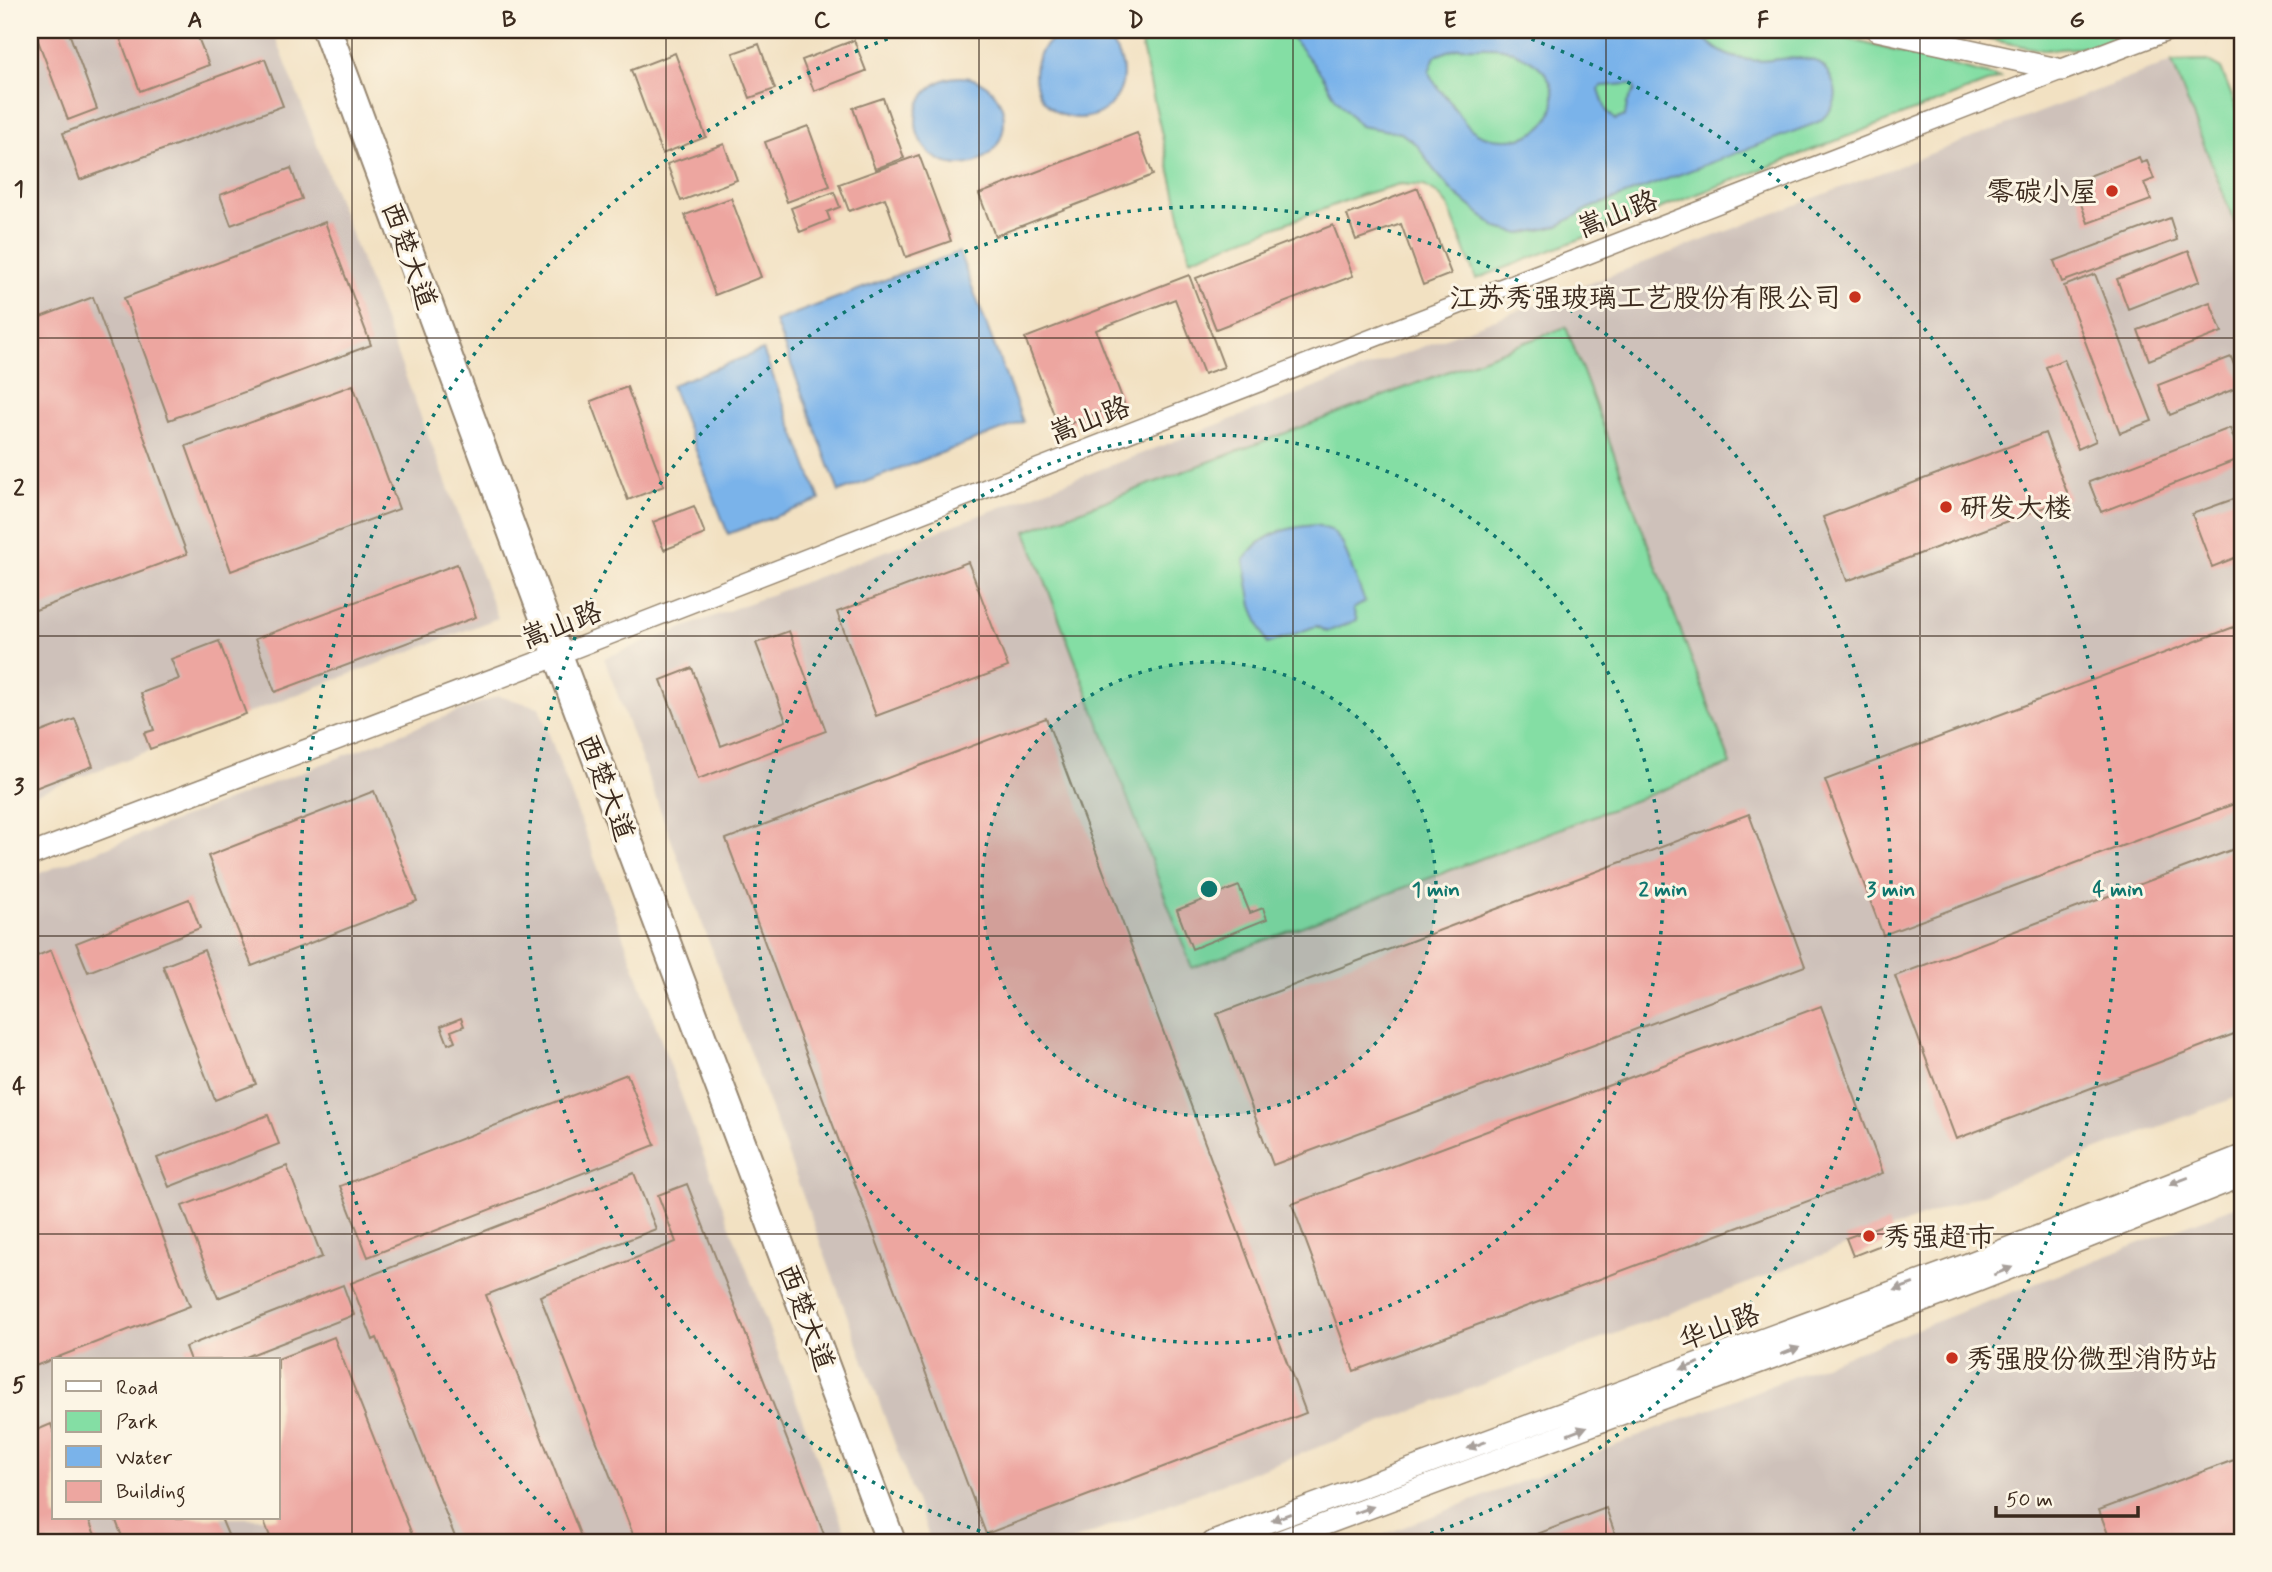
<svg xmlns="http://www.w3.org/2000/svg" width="2272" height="1572" font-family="Mynerve,'LXGW WenKai TC',sans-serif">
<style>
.industrial{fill:#cec1ba;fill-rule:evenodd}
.green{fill:#84dea4;stroke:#608461;stroke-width:2}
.water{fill:#7ab3ea;stroke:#5a6e84;stroke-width:2;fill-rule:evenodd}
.building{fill:#eda6a0}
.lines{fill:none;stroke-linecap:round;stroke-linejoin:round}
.minor-casing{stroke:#968670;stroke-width:21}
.tertiary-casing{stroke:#968670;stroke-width:24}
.primary-casing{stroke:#968670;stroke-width:32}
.minor{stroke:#fff;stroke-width:18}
.tertiary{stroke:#fff;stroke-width:21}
.primary{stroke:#fff;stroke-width:28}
.oneway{fill:#a79f9a}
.grid{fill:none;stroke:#3b2a1e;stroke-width:2;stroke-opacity:0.55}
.ring{fill:none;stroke:#0f766e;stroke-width:3.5;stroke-dasharray:3.5 7}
.poi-dot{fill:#c8321e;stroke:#fcf5e5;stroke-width:2.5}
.labels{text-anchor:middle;stroke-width:6;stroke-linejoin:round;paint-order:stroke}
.poi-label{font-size:28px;fill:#3b2a1e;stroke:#fcf5e5;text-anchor:start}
.street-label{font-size:28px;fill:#3b2a1e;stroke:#fcf5e5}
.centre{fill:#0f766e;stroke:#fcf5e5;stroke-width:3.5}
.ring-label{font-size:21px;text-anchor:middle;font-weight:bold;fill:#0f766e;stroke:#fcf5e5;stroke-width:6;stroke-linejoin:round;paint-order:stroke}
.neatline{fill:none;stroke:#3b2a1e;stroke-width:2.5}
.grid-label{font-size:23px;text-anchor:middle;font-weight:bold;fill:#3b2a1e}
</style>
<rect width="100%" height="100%" fill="#fcf5e5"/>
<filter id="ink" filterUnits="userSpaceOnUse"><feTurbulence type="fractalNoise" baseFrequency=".0143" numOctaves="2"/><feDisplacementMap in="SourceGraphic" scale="14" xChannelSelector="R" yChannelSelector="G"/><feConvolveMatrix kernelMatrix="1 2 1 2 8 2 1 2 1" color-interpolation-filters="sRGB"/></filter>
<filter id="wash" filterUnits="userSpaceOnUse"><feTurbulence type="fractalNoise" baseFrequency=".00686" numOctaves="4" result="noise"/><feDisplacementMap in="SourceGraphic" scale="28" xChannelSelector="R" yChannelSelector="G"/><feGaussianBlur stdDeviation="1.57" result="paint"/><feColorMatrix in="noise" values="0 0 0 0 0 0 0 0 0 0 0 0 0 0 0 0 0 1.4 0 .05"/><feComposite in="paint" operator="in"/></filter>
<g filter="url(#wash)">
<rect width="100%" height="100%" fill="#f2e1c2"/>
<!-- industrial -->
<path class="industrial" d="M30 30H273L498 618 30 796Z
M2172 62 2242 242V1095L1069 1542H931L604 658Z
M498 696 539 707 697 1138 849 1542H30V877ZM54 1360H278V1518H54Z
M2242 1204V1542H1365L1927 1325Z"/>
<!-- green -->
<path class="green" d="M1138 30H1814L2000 78 1476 279 1448 206 1438 194 1424 186 1400 184 1361 195 1190 259Z
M1942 30H2141L2094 47 2042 50Z
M2207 61 2221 69 2242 121V242L2172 62Z
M1566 327 1731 764 1192 968 1026 531Z"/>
<!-- water -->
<path class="water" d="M1286 30H1693C1707 39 1716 52 1733 57 1746 60 1758 62 1771 60 1800 58 1822 51 1834 85 1840 102 1830 112 1819 122L1588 209 1558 226 1521 234 1497 228 1453 192 1433 169 1417 145 1401 133 1360 126 1336 99 1322 75ZM1459 47C1473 48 1488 46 1502 48 1509 49 1516 53 1522 56 1572 77 1561 141 1505 139 1493 139 1479 136 1470 128 1463 122 1458 113 1453 106 1444 92 1436 90 1429 72L1435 56ZM1628 84 1633 85 1635 90 1627 103 1625 116 1615 120 1606 110 1599 89 1602 86Z
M1035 74a44 44 0 1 1 88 0a44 44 0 1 1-88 0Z
M916 121a44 44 0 1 1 88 0a44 44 0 1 1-88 0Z
M959 252 1023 422 839 492 775 321Z
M763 350 820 500 728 534 671 385Z
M1316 525 1331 530 1342 542 1365 602 1353 609 1357 620 1327 632 1316 626 1267 644 1252 606 1244 560C1261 534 1286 527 1316 525Z"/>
<g id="blocks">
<!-- building -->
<path class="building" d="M34 30H68L97 109 68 120Z
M117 30H195L209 65 140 91Z
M854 40 866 71 814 91 802 60Z
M759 44 775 89 750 98 733 53Z
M675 53 706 137 662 154 631 70Z
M265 59 283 106 80 180 63 133Z
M883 98 904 158 875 169 853 108Z
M808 126 830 186 787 202 765 142Z
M1137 133 1153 175 995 236 979 194Z
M724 144 737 180 681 201 667 164Z
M919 155 951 241 906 257 885 198 849 211 839 184Z
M2139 157 2141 163 2147 161 2154 179 2144 183 2151 200 2088 223 2073 182Z
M291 168 302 199 231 225 220 195Z
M1418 188 1451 274 1423 285 1401 224 1356 240 1347 215Z
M834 192 840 207 827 212 830 220 800 232 791 208Z
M731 198 761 277 715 295 685 215Z
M2170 218 2177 240 2062 282 2054 261Z
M325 222 371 345 169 420 124 298Z
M1333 225 1353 276 1216 329 1196 278Z
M2189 251 2200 281 2128 309 2117 279Z
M2095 274 2152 421 2120 433 2064 286Z
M1189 275 1224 367 1204 374 1175 299 1096 330 1124 403 1059 428 1025 338Z
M93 297 187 554 30 612V321Z
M2210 302 2222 332 2149 360 2138 330Z
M2231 357 2242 386 2170 415 2158 385Z
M2064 359 2096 441 2078 449 2046 367Z
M353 385 399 509 231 571 186 446Z
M627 387 664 486 628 500 591 401Z
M2230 428 2241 458 2101 512 2089 482Z
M2045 433 2069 498 1847 581 1823 517Z
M2242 496V555L2212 567 2192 514Z
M694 506 705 534 664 550 653 522Z
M968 562 1008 667 876 716 837 612Z
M457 564 476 617 275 692 255 639Z
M2242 624V801L1883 935 1825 780Z
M789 631 826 731 698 779 661 680 692 668 721 746 786 721 756 643Z
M219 641 246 714 150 749 144 733 154 730 141 693 179 679 171 659Z
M30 718 36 734 75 719 93 766 30 790Z
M1046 718 1306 1413 986 1534 726 839Z
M374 791 417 901 252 966 208 856Z
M1749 814 1805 966 1273 1165 1217 1014Z
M2242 846V1031L1956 1139 1895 976Z
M1239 886 1250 913 1263 908 1267 919 1192 949 1177 910Z
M189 899 200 928 88 972 76 943Z
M51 950 190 1306 30 1368V959Z
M204 950 256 1084 215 1100 163 966Z
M1821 1006 1883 1173 1354 1371 1292 1204Z
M461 1018 464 1026 451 1031 455 1041 448 1044 441 1026Z
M627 1074 655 1145 368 1257 340 1186Z
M268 1115 279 1144 169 1187 157 1158Z
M287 1166 322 1257 218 1298 182 1206Z
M634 1173 656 1229 486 1295 583 1542H457L377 1338 373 1340 351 1283Z
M687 1184 827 1542H636L540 1296 676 1242 658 1195Z
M1888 1223 1894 1240 1853 1256 1846 1238Z
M343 1285 354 1315 238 1360H190L185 1347Z
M334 1337 413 1537 400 1542H272L263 1518H278V1359Z
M51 1424 54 1433V1518H88L98 1542H30V1433Z
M2242 1457V1542H2111L2099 1510Z
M1606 1508 1615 1534 1593 1542H1516Z
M115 1518H221L231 1542H124Z"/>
</g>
</g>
<g filter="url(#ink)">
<use href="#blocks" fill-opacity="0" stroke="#968670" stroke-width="2"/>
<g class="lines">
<!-- minor casing -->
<g class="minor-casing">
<path id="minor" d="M558 655 2062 70"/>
</g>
<!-- tertiary casing -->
<g class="tertiary-casing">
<path id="tertiary" d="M1877 30 2062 70 2167 30
M30 855 558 655
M1213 1542 1968 1264 2242 1156
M1277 1542 1975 1282 2242 1176"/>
</g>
<!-- primary casing -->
<g class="primary-casing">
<path id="primary" d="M327 30 558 655 891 1542"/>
</g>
<!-- minor -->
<use href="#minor" class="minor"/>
<!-- tertiary -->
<use href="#tertiary" class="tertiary"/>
<!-- primary -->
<use href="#primary" class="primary"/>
</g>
<!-- one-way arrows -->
<defs><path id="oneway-solid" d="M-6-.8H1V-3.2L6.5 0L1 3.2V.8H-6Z" transform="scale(1.75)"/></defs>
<g class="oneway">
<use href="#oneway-solid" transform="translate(2179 1181) rotate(159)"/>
<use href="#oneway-solid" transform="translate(2003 1271) rotate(-22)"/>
<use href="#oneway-solid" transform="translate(1904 1287) rotate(160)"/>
<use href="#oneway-solid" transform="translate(1790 1351) rotate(-21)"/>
<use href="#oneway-solid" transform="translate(1690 1366) rotate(160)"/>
<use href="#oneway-solid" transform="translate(1577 1431) rotate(-21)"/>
<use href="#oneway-solid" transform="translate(1477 1445) rotate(160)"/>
<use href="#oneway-solid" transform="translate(1364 1510) rotate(-20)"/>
<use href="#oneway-solid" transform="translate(1281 1517) rotate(160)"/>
</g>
</g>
<!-- grid -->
<path class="grid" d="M352 30V1542M666 30V1542M979 30V1542M1293 30V1542M1606 30V1542M1920 30V1542M30 338H2242M30 636H2242M30 936H2242M30 1234H2242"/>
<!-- distance rings -->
<circle cx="1209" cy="889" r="227" fill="#0f766e" fill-opacity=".12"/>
<g class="ring">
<circle cx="1209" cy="889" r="227"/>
<circle cx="1209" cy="889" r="454"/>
<path d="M1010 1541A682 682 0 1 1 1408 1541"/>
<path d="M572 1537A909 909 0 0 1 906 32M1512 32A909 909 0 0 1 1846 1537"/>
</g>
<!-- markers -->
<g class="poi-dot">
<circle cx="2112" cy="191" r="7"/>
<circle cx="1855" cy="297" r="7"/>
<circle cx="1946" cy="507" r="7"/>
<circle cx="1869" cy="1236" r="7"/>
<circle cx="1952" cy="1358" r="7"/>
</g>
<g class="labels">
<!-- poi labels -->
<g class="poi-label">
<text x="2098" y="201" text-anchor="end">零碳小屋</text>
<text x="1841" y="307" text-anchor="end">江苏秀强玻璃工艺股份有限公司</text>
<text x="1960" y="517">研发大楼</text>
<text x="1883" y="1246">秀强超市</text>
<text x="1966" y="1368">秀强股份微型消防站</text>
</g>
<!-- street labels -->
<g class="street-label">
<text transform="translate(1617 213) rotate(-21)" y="10">嵩山路</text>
<text transform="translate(410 255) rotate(70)" y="10">西楚大道</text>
<text transform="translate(1089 419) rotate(-21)" y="10">嵩山路</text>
<text transform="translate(561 624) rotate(-21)" y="10">嵩山路</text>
<text transform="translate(607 787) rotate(69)" y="10">西楚大道</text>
<text transform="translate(807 1317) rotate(69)" y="10">西楚大道</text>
<text transform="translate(1719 1326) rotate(-20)" y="10">华山路</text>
</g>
</g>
<circle cx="1209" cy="889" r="10" class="centre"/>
<g class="ring-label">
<text x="1436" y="896">1 min</text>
<text x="1663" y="896">2 min</text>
<text x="1891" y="896">3 min</text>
<text x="2118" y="896">4 min</text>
</g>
<!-- margin -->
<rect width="2272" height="1572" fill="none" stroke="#fcf5e5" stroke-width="77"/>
<!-- legend -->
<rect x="52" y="1358" width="228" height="161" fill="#fcf5e5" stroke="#afa495" stroke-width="2"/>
<rect x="66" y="1381" width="35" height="10" fill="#ffffff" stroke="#afa495" stroke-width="2"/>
<text x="116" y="1394" font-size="21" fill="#3b2a1e">Road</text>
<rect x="66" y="1411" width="35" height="21" fill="#84dea4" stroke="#afa495" stroke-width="2"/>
<text x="116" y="1428" font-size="21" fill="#3b2a1e">Park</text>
<rect x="66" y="1446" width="35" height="21" fill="#7ab3ea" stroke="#afa495" stroke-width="2"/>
<text x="116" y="1464" font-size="21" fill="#3b2a1e">Water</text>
<rect x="66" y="1481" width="35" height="21" fill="#eda6a0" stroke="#afa495" stroke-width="2"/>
<text x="116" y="1498" font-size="21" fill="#3b2a1e">Building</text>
<!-- scale -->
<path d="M1996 1506v10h142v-10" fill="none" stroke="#3b2a1e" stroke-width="3.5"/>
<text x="2006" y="1506" font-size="21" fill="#3b2a1e" stroke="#fcf5e5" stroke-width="5" paint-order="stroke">50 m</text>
<rect x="38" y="38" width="2196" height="1496" class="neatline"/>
<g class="grid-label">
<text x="195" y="27">A</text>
<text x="509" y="27">B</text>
<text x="822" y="27">C</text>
<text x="1136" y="27">D</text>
<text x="1450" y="27">E</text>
<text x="1763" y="27">F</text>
<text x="2077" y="27">G</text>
<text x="19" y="196">1</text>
<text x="19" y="495">2</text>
<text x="19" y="794">3</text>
<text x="19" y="1093">4</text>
<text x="19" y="1392">5</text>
</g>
</svg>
